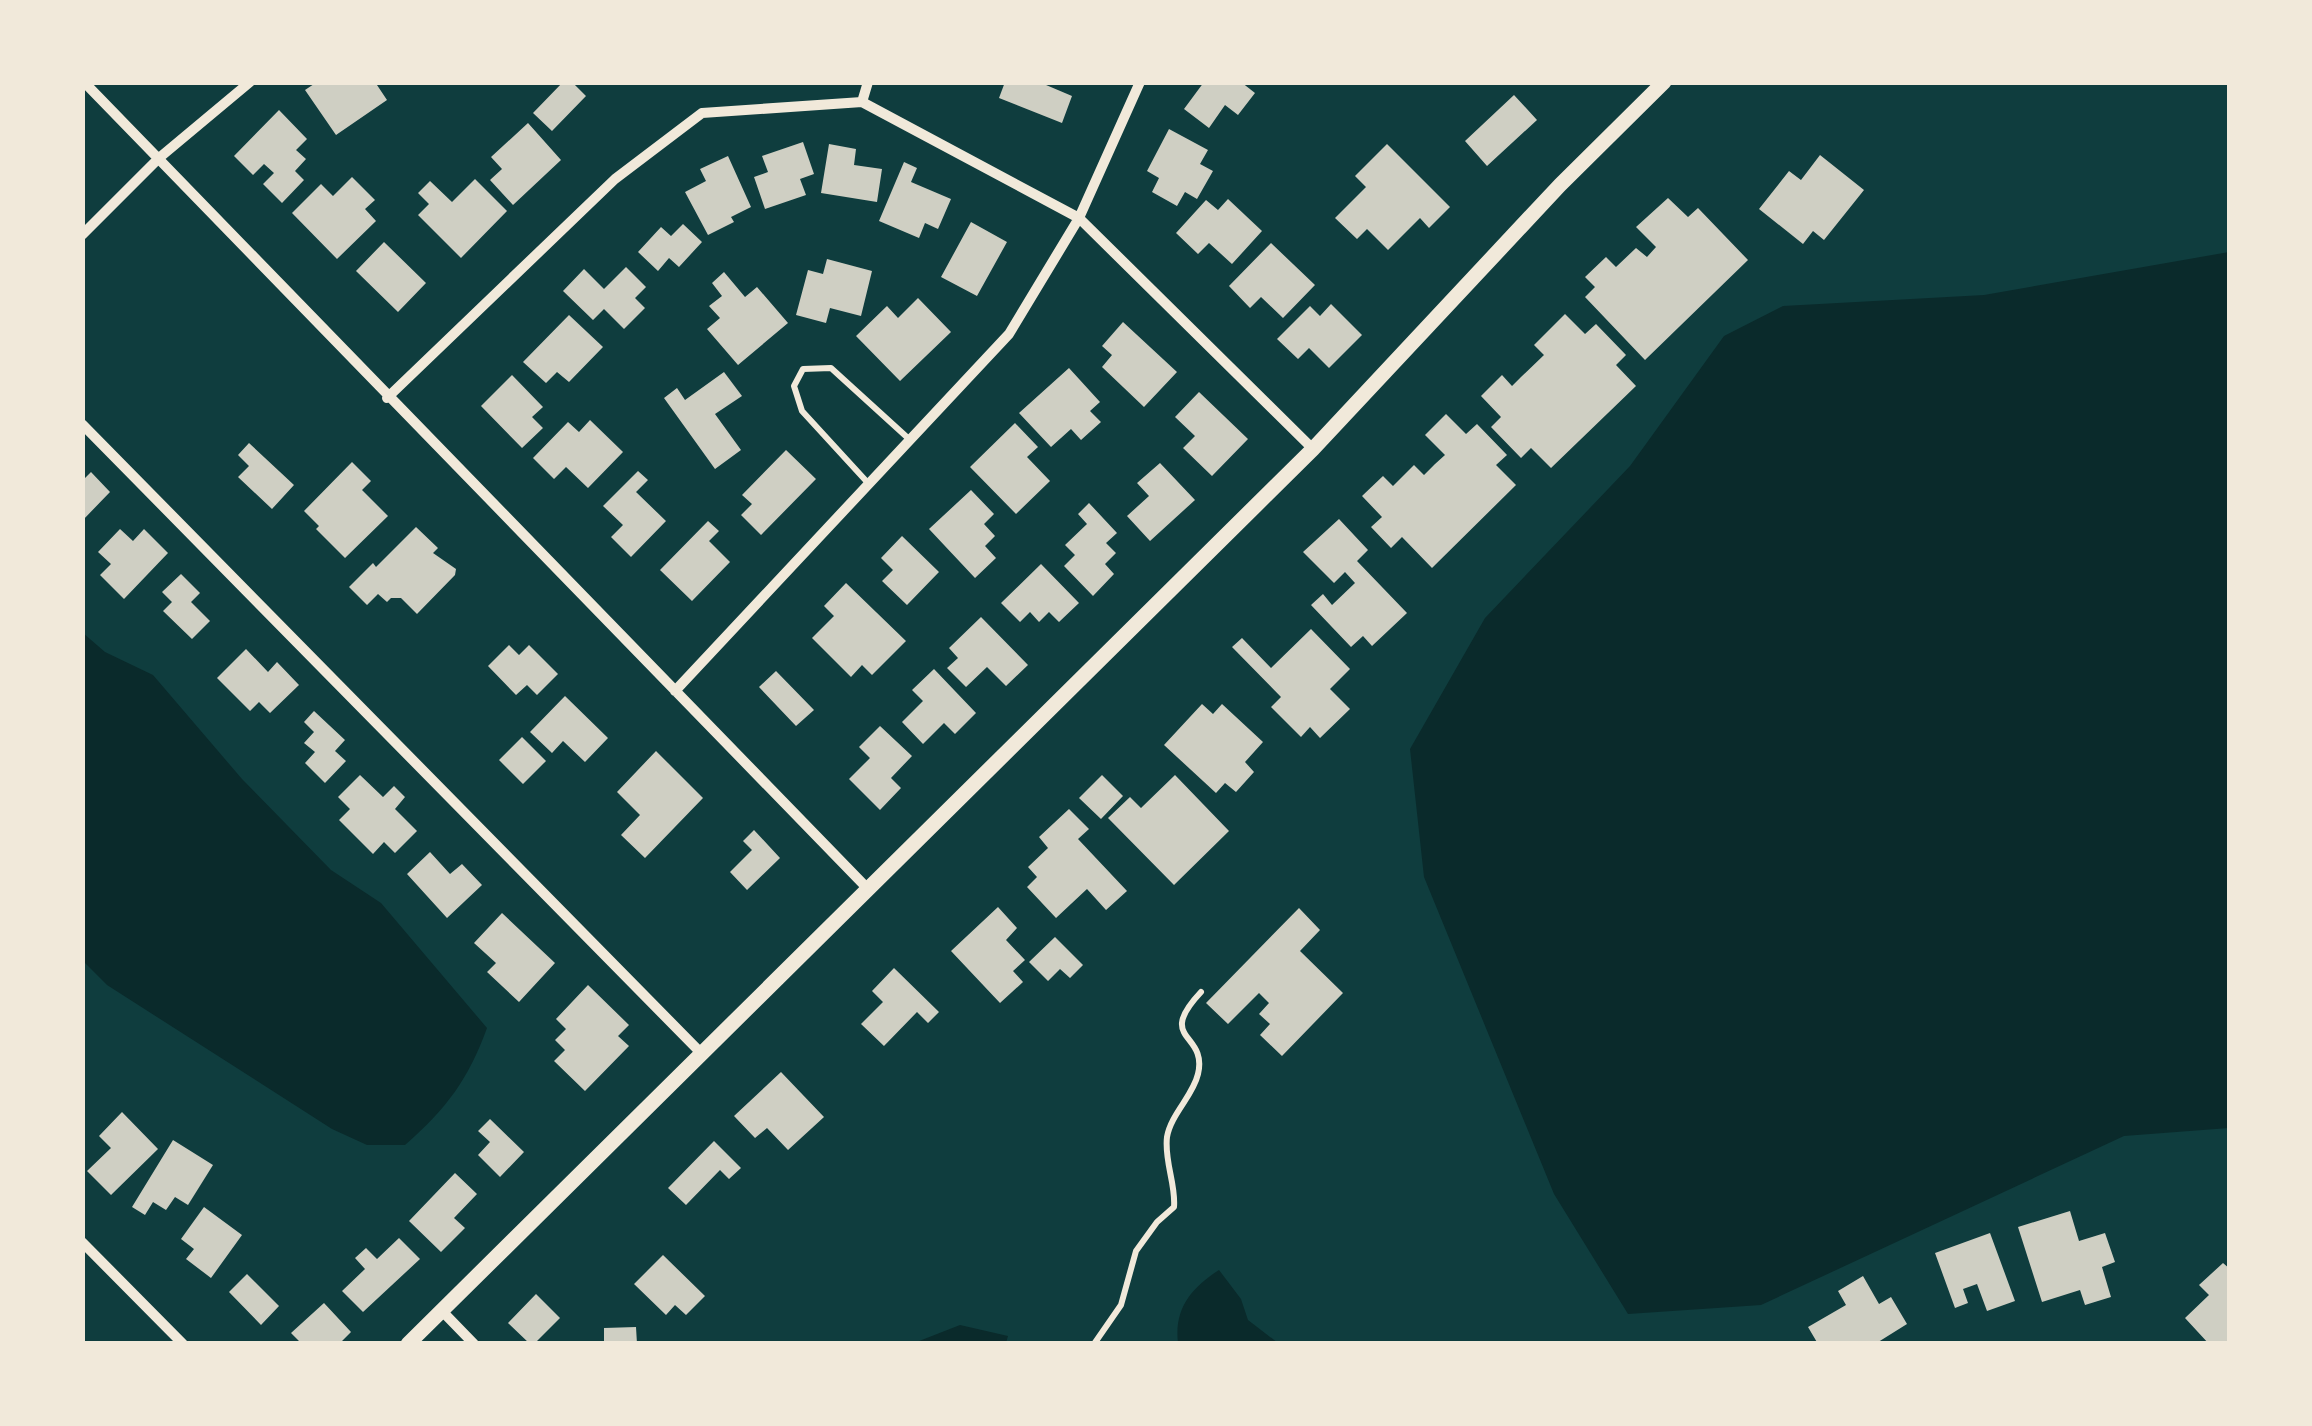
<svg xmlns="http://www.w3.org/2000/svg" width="2312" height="1426" font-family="'Roboto Condensed',sans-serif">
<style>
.water{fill:#0a2a2b}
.building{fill:#cfcfc3}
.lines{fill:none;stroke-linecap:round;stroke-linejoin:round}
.service{stroke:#f1e9da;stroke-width:6}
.minor{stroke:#f1e9da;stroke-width:10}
.tertiary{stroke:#f1e9da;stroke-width:15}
</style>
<rect width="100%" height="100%" fill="#0f3d3e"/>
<!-- water -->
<path class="water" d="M2229 252V1128L2124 1136 1761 1305 1628 1314 1554 1194 1424 877 1410 749 1485 618 1630 466 1724 336 1783 306 1984 295Z
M83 633 105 652 153 675 242 779 331 870 381 903 487 1028C468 1080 447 1108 405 1145H367L332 1129 107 985 83 961Z
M1219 1270 1241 1299 1248 1320 1278 1343H1178C1174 1309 1191 1288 1219 1270Z
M960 1325 1008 1336 1006 1343H914Z"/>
<!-- building -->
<path class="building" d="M317 82H375L387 100 336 135 305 90Z
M563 82H572L586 96 552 131 533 113Z
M1005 82H1039L1072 96 1062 123 999 98Z
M1204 82H1241L1255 93 1238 115 1225 105 1209 128 1184 109Z
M1514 95 1537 120 1487 166 1465 141Z
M279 110 307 139 296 150 306 159 295 171 304 180 282 203 263 184 274 173 264 164 253 175 234 156Z
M528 123 561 160 513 205 490 180 502 169 491 157Z
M1169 129 1208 150 1200 164 1213 171 1197 199 1185 192 1177 206 1152 192 1159 178 1147 171Z
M803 142 814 174 800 179 806 195 765 209 754 177 768 172 762 156Z
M829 144 856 149 854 165 882 169 877 202 821 193Z
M1387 144 1450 207 1429 228 1420 218 1388 250 1367 229 1357 239 1335 218 1366 187 1355 176Z
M1820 155 1864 190 1824 240 1813 231 1803 244 1759 209 1789 171 1801 180Z
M728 156 751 207 731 217 734 222 708 235 685 192 706 181 700 169Z
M904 162 917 168 911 182 951 199 938 229 925 223 919 238 879 221Z
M352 177 375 200 365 209 376 221 337 259 292 213 321 184 333 196Z
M475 179 507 211 461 258 418 215 429 204 418 193 430 181 452 202Z
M1668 198 1688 217 1698 208 1748 260 1645 360 1585 297 1595 287 1585 277 1606 257 1616 267 1636 248 1647 257 1656 247 1636 227Z
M1228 199 1262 231 1232 264 1209 243 1198 254 1176 233 1206 200 1218 210Z
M971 222 1007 242 977 296 941 277Z
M683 224 702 242 679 267 669 258 658 271 638 252 661 227 671 236Z
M384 242 426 283 398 312 356 271Z
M1271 243 1315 285 1283 318 1261 297 1250 308 1229 286Z
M827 259 872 271 861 316 830 308 826 323 796 315 808 270 823 274Z
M626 267 646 287 635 298 645 308 624 329 604 309 593 320 563 291 584 269 604 289Z
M724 272 745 297 757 287 788 323 738 365 707 329 720 318 709 306 722 296 712 283Z
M918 298 951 332 900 381 856 336 887 306 898 318Z
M1331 304 1362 335 1329 368 1309 348 1298 359 1277 339 1310 306 1320 316Z
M1565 314 1585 334 1596 324 1626 355 1616 365 1636 386 1551 468 1531 448 1521 458 1491 427 1501 417 1481 396 1502 375 1512 386 1521 377 1544 355 1534 345Z
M569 315 603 347 569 382 557 372 546 383 523 362Z
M1123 322 1177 372 1144 407 1102 367 1112 355 1102 346Z
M1069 368 1100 402 1090 411 1101 422 1081 440 1071 429 1051 447 1019 413Z
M724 372 742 396 715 414 741 450 715 469 664 398 677 388 685 400Z
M512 375 543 407 532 417 543 428 522 448 481 406Z
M1199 392 1248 439 1212 476 1183 448 1195 436 1175 417Z
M1446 414 1466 434 1477 424 1507 455 1496 465 1516 485 1432 568 1402 537 1391 548 1371 527 1382 517 1362 496 1383 476 1393 486 1414 465 1424 475 1435 464 1445 455 1425 435Z
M590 420 623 452 588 488 566 467 554 479 533 458 568 422 579 432Z
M1015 423 1038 447 1027 457 1050 481 1016 514 970 467Z
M249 443 294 485 272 509 238 477 249 466 238 455Z
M786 450 816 479 761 535 741 515 752 504 742 495Z
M352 462 371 481 362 490 388 516 345 558 316 529 319 526 304 511Z
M1160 463 1195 500 1150 541 1127 516 1149 496 1137 483Z
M638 471 648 480 636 492 666 521 631 557 611 537 623 525 603 506Z
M91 472 110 492 82 521V481Z
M971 490 994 514 984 524 995 536 985 546 996 558 975 578 929 529Z
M1089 503 1117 533 1106 543 1116 553 1105 564 1114 574 1093 596 1064 566 1075 555 1065 545 1087 524 1078 514Z
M1339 519 1368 550 1357 561 1407 613 1372 646 1363 636 1351 647 1311 605 1323 594 1332 605 1355 583 1345 572 1334 583 1303 552Z
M708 521 719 531 709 541 730 562 692 601 660 570Z
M416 527 438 548 433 553 456 569 455 575 417 614 401 598H391L387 602 378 594 367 605 349 587 373 563 376 567Z
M120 529 133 541 144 529 168 553 124 599 100 575 111 564 98 552Z
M902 536 939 572 907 605 882 581 893 570 881 558Z
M1041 564 1079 603 1059 622 1049 612 1039 622 1030 612 1020 622 1001 603Z
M181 574 200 593 191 602 210 621 192 639 163 611 172 602 162 592Z
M846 583 906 641 872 675 862 665 851 677 812 638 834 616 824 606Z
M981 617 1028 665 1006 686 987 667 966 687 947 668 958 658 949 648Z
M1311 629 1350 669 1330 689 1350 709 1320 738 1310 727 1301 737 1271 707 1281 697 1232 647 1242 638 1271 668Z
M509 645 519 655 529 645 558 674 537 695 527 685 516 695 488 666Z
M246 649 268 672 277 662 299 685 270 713 259 702 250 711 217 678Z
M934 669 976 713 955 734 944 723 923 744 902 722 923 701 912 690Z
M776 671 814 710 796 726 759 687Z
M565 696 608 738 585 762 563 741 552 753 530 732Z
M1202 704 1213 714 1222 704 1263 742 1245 762 1254 772 1236 792 1225 783 1216 793 1164 745Z
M314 711 345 740 335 751 346 761 325 783 305 763 315 752 304 743 314 732 304 722Z
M880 726 912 756 891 778 901 788 880 810 849 779 870 758 859 747Z
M522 737 546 761 523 784 499 760Z
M656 751 703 798 645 858 621 835 640 815 617 792Z
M360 775 383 797 394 786 405 797 395 809 417 831 395 853 384 842 373 854 339 820 350 809 338 797Z
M1102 775 1123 796 1101 819 1079 798Z
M1175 775 1229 831 1174 885 1108 818 1130 797 1141 808Z
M1069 809 1089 829 1078 839 1127 891 1106 910 1087 889 1056 918 1027 887 1037 877 1028 867 1048 848 1039 837Z
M754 830 780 858 747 890 730 872 752 850 743 841Z
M430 852 450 874 462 864 482 885 447 918 407 874Z
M998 907 1017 928 1006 940 1025 960 1013 971 1023 982 1000 1003 951 951Z
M1299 908 1320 930 1300 951 1343 993 1282 1056 1260 1035 1270 1024 1259 1014 1269 1003 1259 993 1228 1024 1206 1003Z
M502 913 555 963 519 1002 487 972 496 963 474 943Z
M1055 937 1083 965 1070 978 1060 969 1048 981 1029 962Z
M894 968 939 1012 928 1023 917 1012 884 1046 861 1024 883 1002 872 991Z
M588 985 629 1025 618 1036 629 1046 585 1091 554 1061 565 1050 555 1040 566 1029 556 1019Z
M781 1072 824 1117 788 1150 767 1128 755 1138 734 1116Z
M122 1112 158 1149 111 1195 87 1171 111 1148 99 1136Z
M490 1119 524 1152 500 1177 478 1155 490 1142 478 1131Z
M173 1140 213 1165 188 1205 175 1197 166 1210 153 1202 145 1215 132 1207Z
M714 1141 741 1168 729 1179 720 1170 686 1205 668 1188Z
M455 1173 477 1194 454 1218 465 1228 441 1252 409 1221Z
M204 1207 242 1235 211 1278 186 1259 194 1249 181 1239Z
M2070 1211 2079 1241 2105 1233 2115 1262 2102 1267 2111 1297 2085 1305 2080 1290 2042 1302 2018 1227Z
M1990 1233 2015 1301 1987 1311 1977 1284 1963 1289 1968 1303 1955 1308 1935 1253Z
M399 1238 420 1259 363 1312 342 1291 365 1269 355 1258 366 1248 377 1259Z
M663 1255 705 1296 686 1315 675 1305 666 1315 634 1284Z
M2223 1263 2230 1269V1344H2209L2185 1318 2209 1295 2199 1285Z
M247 1274 279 1306 261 1325 229 1292Z
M1863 1276 1879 1304 1891 1297 1907 1324 1875 1344H1818L1808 1327 1846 1305 1838 1291Z
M536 1294 560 1318 534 1344H530L508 1323Z
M324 1303 351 1332 339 1344H302L291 1333Z
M636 1327 637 1344H604V1328Z"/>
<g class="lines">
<!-- service -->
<path class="service" d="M868 483 802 411 794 386 803 369 831 368 909 439
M1094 1344 1121 1305 1136 1251 1157 1222 1174 1207C1176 1184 1164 1161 1167 1137 1171 1114 1193 1096 1198 1074 1208 1032 1155 1041 1201 992"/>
<!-- minor -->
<path class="minor" d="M84 82 867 888
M862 102 868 82
M82 235 159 158 250 82
M387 398 615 179 702 113 862 102 1079 218 1313 449
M82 424 703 1055
M675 691 1009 334 1079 218 1140 82
M82 1242 183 1344
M442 1311 474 1344"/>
<!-- tertiary -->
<path class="tertiary" d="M408 1344 1313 449 1560 185 1664 82"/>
</g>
<!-- border -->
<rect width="2312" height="1426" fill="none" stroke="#f1e9da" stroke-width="170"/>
</svg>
